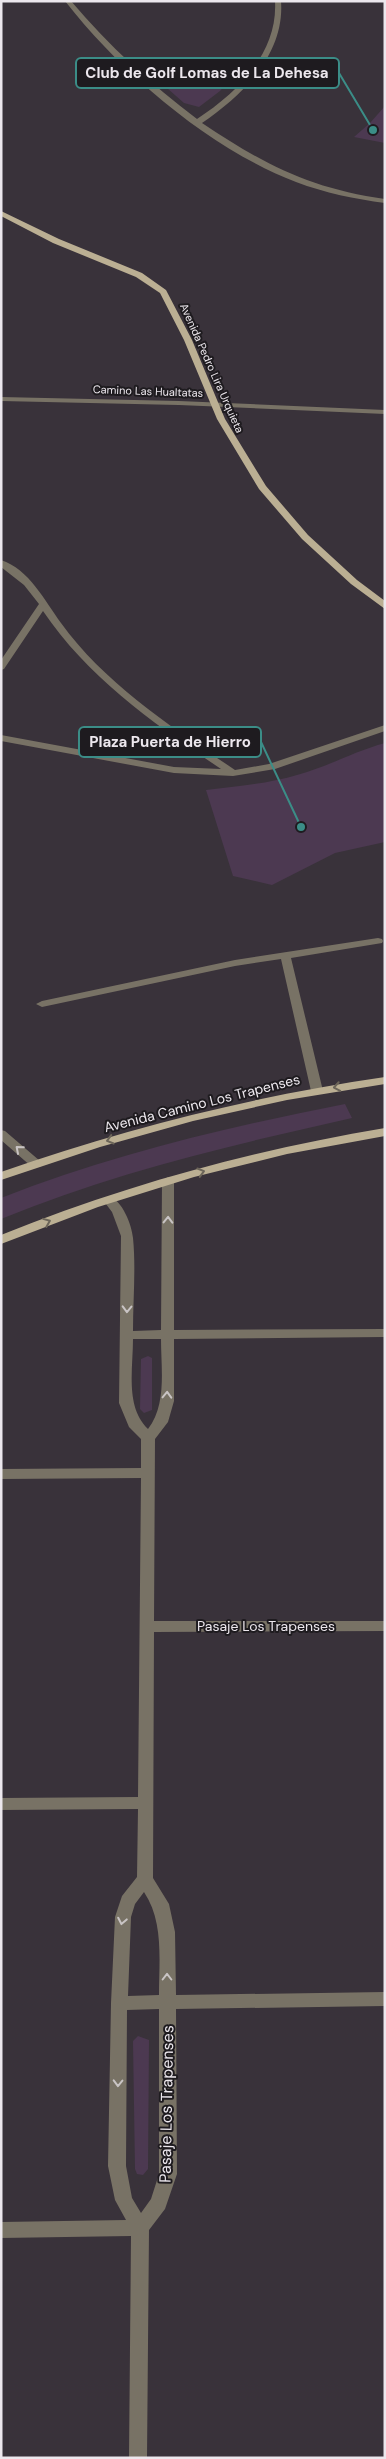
<svg xmlns="http://www.w3.org/2000/svg" width="386" height="2459" font-family="'DM Sans',sans-serif">
<style>
.green{fill:#4c3951}
.lines{fill:none;stroke-linecap:round;stroke-linejoin:round}
.minor{fill:#787265;fill-rule:evenodd}
.major{fill:#bbaf93;fill-rule:evenodd}
.oneway{stroke:#6c6559}
.oneway2{stroke:#c9c4c4}
.labels{text-anchor:middle;stroke-width:4;stroke-linejoin:round;paint-order:stroke}
.far-street-label{font-size:11px;fill:#ece7ed;stroke:#1e1b1f}
.street-label{font-size:14px;fill:#ece7ed;stroke:#1e1b1f}
.near-street-label{font-size:16px;fill:#ece7ed;stroke:#1e1b1f}
.leader{fill:none;stroke:#3b8d87;stroke-width:2}
.callout-dot{fill:#3b8d87;stroke:#1e1b1f;stroke-width:2}
.callout{fill:#1e1b1f;stroke:#3b8d87;stroke-width:2}
.callout-label{font-size:15px;text-anchor:middle;font-weight:bold;fill:#ece7ed}
</style>
<rect width="100%" height="100%" fill="#39323a"/>
<!-- green -->
<path class="green" d="M243 65 220 91 199 107 184 103 151 74Z
M385 106V143L354 137 370 123Z
M385 743V842L335 853 272 885 233 876 206 790C237 786 267 784 297 775 327 767 355 751 385 743Z
M345 1104 352 1118C232 1145 115 1172 1 1219V1198C113 1154 228 1127 345 1104Z
M148 1356 152 1358V1410L144 1413 140 1409 141 1359Z
M138 2036 149 2040 148 2169 143 2175 137 2174 135 2169 133 2041Z"/>
<g class="lines">
<!-- minor -->
<path class="minor" d="M65 1H71C109 46 151 84 197 119 238 92 278 53 275 1H281C285 54 243 95 202 123 263 164 311 189 385 199V203C355 199 325 193 296 182 210 149 122 74 65 1Z
M1 397 179 401 385 410V414L179 405 1 401Z
M1 560C29 569 45 601 61 623 105 684 173 728 235 770L269 764 385 725V731L275 769 233 776 174 773 1 741V735L174 767 221 769C156 725 88 678 43 611L4 669 1 670V660L39 604 24 585 1 567Z
M378 938 382 939 383 941 382 943 291 958 323 1091 317 1095 311 1091 281 959 235 966 42 1007 36 1004 42 1001 235 960Z
M1 1130 5 1131 40 1161 42 1164 40 1167H32L1 1140Z
M168 1177 174 1181V1330L385 1329 384 1337 174 1339V1401L168 1422 155 1439 154 1621H385V1631L154 1632 153 1878 169 1904 175 1932 176 1995 385 1992V2006L176 2009 177 2174 165 2209 149 2230 147 2458H129L131 2236 1 2238V2222L126 2220 115 2200 108 2166 111 2003 115 1917 122 1896 137 1877 138 1809 1 1810V1798L138 1797 141 1478 1 1479V1469L141 1468V1439L129 1427 119 1403 121 1236 112 1212 103 1200 109 1196C122 1200 132 1225 133 1238 136 1268 133 1300 133 1331L161 1330 162 1181ZM133 1339H161C161 1368 167 1405 148 1429 125 1407 133 1369 133 1339ZM144 1892C164 1922 159 1960 159 1995L128 1996 131 1917 135 1904ZM159 2009V2174L151 2199 141 2213 132 2198 126 2166 127 2010Z"/>
<!-- major -->
<path class="major" d="M1 211 59 239 142 273 166 290 192 340 225 419 266 486 308 535 357 580 385 601V609L351 584 302 539 259 489 217 419 184 340 160 293 136 277 53 243 1 216Z
M385 1077V1084L287 1100 193 1121 100 1147 1 1180V1172C127 1128 254 1096 385 1077Z
M385 1128V1136L287 1154 194 1177 98 1207 1 1244V1235C125 1185 253 1150 385 1128Z"/>
</g>
<!-- one-way arrows -->
<defs><path id="oneway-chevron" d="M-2-3.5L2.5 0L-2 3.5" fill="none" stroke-width="1.6" stroke-linecap="round" stroke-linejoin="round" transform="scale(1.25)"/></defs>
<g class="oneway">
<use href="#oneway-chevron" transform="translate(337 1087) rotate(170)"/>
<use href="#oneway-chevron" transform="translate(110 1140) rotate(164)"/>
<use href="#oneway-chevron" transform="translate(201 1172) rotate(-16)"/>
<use href="#oneway-chevron" transform="translate(47 1222) rotate(-22)"/>
</g>
<g class="oneway2">
<use href="#oneway-chevron" transform="translate(19 1149) rotate(-139)"/>
<use href="#oneway-chevron" transform="translate(168 1220) rotate(-89)"/>
<use href="#oneway-chevron" transform="translate(127 1309) rotate(91)"/>
<use href="#oneway-chevron" transform="translate(167 1395) rotate(-88)"/>
<use href="#oneway-chevron" transform="translate(122 1921) rotate(101)"/>
<use href="#oneway-chevron" transform="translate(167 1977) rotate(-90)"/>
<use href="#oneway-chevron" transform="translate(118 2083) rotate(91)"/>
</g>
<g class="labels">
<!-- far-street labels -->
<g class="far-street-label">
<text transform="translate(212 368) rotate(66)" y="4">Avenida Pedro Lira Urquieta</text>
<text transform="translate(148 391) rotate(2)" y="4">Camino Las Hualtatas</text>
</g>
<!-- street labels -->
<g class="street-label">
<text transform="translate(202 1103) rotate(-14)" y="5">Avenida Camino Los Trapenses</text>
<text x="266" y="1631">Pasaje Los Trapenses</text>
</g>
<!-- near-street labels -->
<g class="near-street-label">
<text transform="translate(166 2104) rotate(-89)" y="6">Pasaje Los Trapenses</text>
</g>
</g>
<!-- callouts -->
<path class="leader" d="M373 130L339 73M301 827L261 742"/>
<g class="callout-dot">
<circle cx="373" cy="130" r="5"/>
<circle cx="301" cy="827" r="5"/>
</g>
<g class="callout">
<rect x="76" y="58" width="263" height="30" rx="5"/>
<rect x="79" y="727" width="182" height="30" rx="5"/>
</g>
<g class="callout-label">
<text x="207" y="78">Club de Golf Lomas de La Dehesa</text>
<text x="170" y="747">Plaza Puerta de Hierro</text>
</g>
<!-- border -->
<rect width="386" height="2459" fill="none" stroke="#ece7ed" stroke-width="5"/>
</svg>
